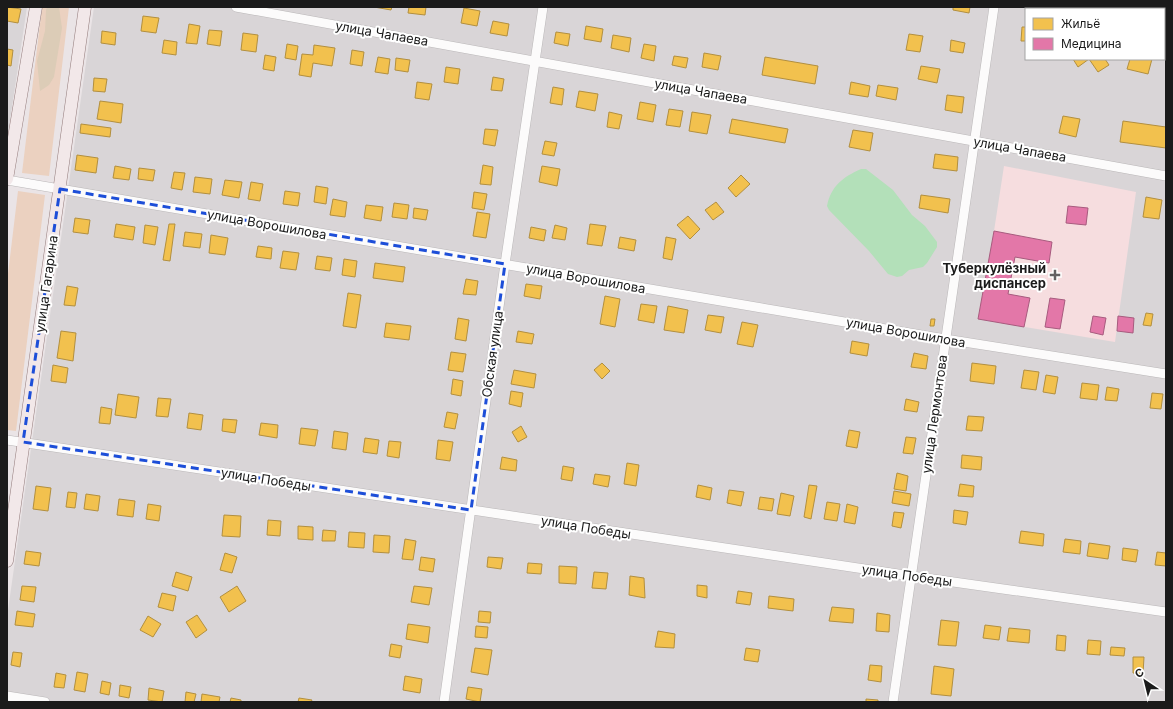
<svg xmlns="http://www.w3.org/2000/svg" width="1173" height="709" font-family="Inter,sans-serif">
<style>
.residential{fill:#d9d5d7;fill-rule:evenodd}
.education{fill:#f6dddf}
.grass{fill:#ebd1c0}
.forest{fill:#dcccb7}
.water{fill:#b3e0b9}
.homes{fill:#f2c14e;stroke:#b28f3f}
.health{fill:#e377a8;stroke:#a75b7e}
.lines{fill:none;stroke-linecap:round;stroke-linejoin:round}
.street-casing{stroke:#bab7b8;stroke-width:10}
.secondary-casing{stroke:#947c7c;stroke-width:13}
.street{stroke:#fcfbfb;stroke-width:9}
.secondary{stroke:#f2e8e9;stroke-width:12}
.marked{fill:none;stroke:#1d4ed8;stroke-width:3;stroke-dasharray:8 5;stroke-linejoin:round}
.poi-dot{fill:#636162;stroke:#fff;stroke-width:1.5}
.labels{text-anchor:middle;stroke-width:4;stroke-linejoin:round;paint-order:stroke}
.street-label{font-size:13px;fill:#1b1b1b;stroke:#fff}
.poi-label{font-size:13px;font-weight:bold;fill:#1b1b1b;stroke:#fff;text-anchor:end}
</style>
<rect width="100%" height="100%" fill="#eae4e6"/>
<!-- residential -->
<path class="residential" d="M7 7H27L7 140Z
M94 7H1166V702H7V617ZM1026 9H1164V59H1026Z"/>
<!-- education -->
<path class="education" d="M1004 166 1136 192 1115 342 978 319 994 231Z"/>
<!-- grass -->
<path class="grass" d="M42 7H69L49 176 22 173Z
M18 191 45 195 16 431 7 430V282Z"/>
<!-- forest -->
<path class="forest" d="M47 7H59L62 28 54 77 49 85 40 91 37 61 45 31 46 10Z"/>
<!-- water -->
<path class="water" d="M861 169H866L893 190 912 215 925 226 937 242V247L927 263 923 267 909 270 902 276 897 277 888 274 869 251 829 210 827 206C831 186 843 177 861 169Z"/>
<!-- homes -->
<path class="homes" d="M7 7 21 9 18 23 7 21Z
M374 7H392L391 10Z
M409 7H426L425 15 408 13Z
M953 7H970L969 13 953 10Z
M464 8 480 11 477 26 461 23Z
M143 16 159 18 156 33 141 31Z
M493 21 509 24 507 36 490 33Z
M189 24 200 26 197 44 186 43Z
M586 26 603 29 601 42 584 39Z
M1022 27H1026V41H1021Z
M209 30 222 31 220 46 207 44Z
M102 31 116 33 115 45 101 43Z
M556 32 570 34 568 46 554 43Z
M243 33 258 35 256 52 241 50Z
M909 34 923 36 920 52 906 50Z
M613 35 631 38 629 52 611 48Z
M164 40 177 42 176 55 162 53Z
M951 40 965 43 963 53 950 51Z
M287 44 298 46 296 60 285 58Z
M644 44 656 46 654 61 641 58Z
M314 45 335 48 332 66 313 63 311 77 299 75 302 54 313 55Z
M7 49 13 50 11 66 7 65Z
M352 50 364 52 362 66 350 64Z
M704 53 721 56 718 70 702 67Z
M265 55 276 57 274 71 263 69Z
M674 56 688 58 686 68 672 65Z
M378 57 390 59 388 74 375 72Z
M765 57 818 66 815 84 762 75Z
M396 58 410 60 408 72 395 70Z
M1073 59H1105L1109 65 1098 72 1089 59 1078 67Z
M1130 59H1152L1148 74 1127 69Z
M921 66 940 69 937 83 918 79Z
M446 67 460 69 458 84 444 82Z
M493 77 504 79 502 91 491 90Z
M94 78 107 79 105 92 93 91Z
M417 82 432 84 429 100 415 98Z
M851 82 870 86 868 97 849 94Z
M878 85 898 88 896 100 876 96Z
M553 87 564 89 562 105 550 103Z
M579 91 598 94 595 111 576 107Z
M947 95 964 97 962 113 945 110Z
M100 101 123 104 121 123 97 119Z
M640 102 656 105 653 122 637 119Z
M669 109 683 111 680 127 666 125Z
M609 112 622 115 619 129 607 127Z
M692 112 711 115 707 134 689 131Z
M1063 116 1080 119 1076 137 1059 133Z
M732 119 788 129 785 143 729 133Z
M1123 121 1166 127V148L1120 142Z
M81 124 111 128 110 137 80 133Z
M485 129 498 130 495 146 483 144Z
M853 130 873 133 870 151 849 147Z
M545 141 557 143 554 156 542 154Z
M935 154 958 157 957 171 933 168Z
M77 155 98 158 96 173 75 170Z
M483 165 493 167 491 185 480 184Z
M115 166 131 169 129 180 113 178Z
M542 166 560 169 557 186 539 182Z
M139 168 155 170 153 181 138 179Z
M174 172 185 173 182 190 171 188Z
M741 175 750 184 736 197 728 188Z
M195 177 212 179 210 194 193 192Z
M225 180 242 182 239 198 222 195Z
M251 182 263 184 260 201 248 199Z
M316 186 328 188 326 204 314 202Z
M285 191 300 193 298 206 283 204Z
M474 192 487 194 484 210 472 208Z
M921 195 950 199 948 213 919 208Z
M1146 197 1162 200 1159 219 1143 217Z
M333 199 347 202 345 217 330 215Z
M716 202 724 212 713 220 705 210Z
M394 203 409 205 407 219 392 217Z
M366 205 383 207 381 221 364 218Z
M414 208 428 210 426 220 413 218Z
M477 212 490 214 486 238 473 236Z
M688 216 700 229 690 239 677 225Z
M75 218 90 220 88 234 73 232Z
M116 224 135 227 133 240 114 237Z
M169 224H175L170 261 163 260Z
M590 224 606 226 602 246 587 244Z
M145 225 158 227 155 245 143 243Z
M555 225 567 228 565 240 552 238Z
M531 227 546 230 544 241 529 238Z
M185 232 202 234 200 248 183 246Z
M211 235 228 238 225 255 209 253Z
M620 237 636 240 634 251 618 248Z
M666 237 676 239 672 260 663 258Z
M258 246 272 248 271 259 256 257Z
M283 251 299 253 296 270 280 268Z
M317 256 332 258 330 271 315 269Z
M344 259 357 261 355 277 342 275Z
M375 263 405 267 403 282 373 278Z
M466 279 478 281 476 295 463 294Z
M526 284 542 286 540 299 524 296Z
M67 286 78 288 75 306 64 305Z
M348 293 361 295 356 328 343 326Z
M605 296 620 299 615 327 600 324Z
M641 304 657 306 654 323 638 320Z
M668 306 688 310 684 333 664 330Z
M1146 313 1153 314 1151 326 1143 325Z
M708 315 724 317 721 333 705 330Z
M458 318 469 320 466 341 455 339Z
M931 319H935L934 326H930Z
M742 322 758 325 753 347 737 344Z
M386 323 411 326 409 340 384 337Z
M61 331 76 333 73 361 57 358Z
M518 331 534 334 532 344 516 342Z
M852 341 869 344 867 356 850 353Z
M451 352 466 354 463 372 448 370Z
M914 353 928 356 926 369 911 367Z
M602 363 610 371 602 379 594 370Z
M972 363 996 366 994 384 970 381Z
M53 365 68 368 66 383 51 381Z
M514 370 536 374 534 388 511 384Z
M1024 370 1039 372 1036 390 1021 388Z
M1046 375 1058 377 1055 394 1043 392Z
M453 379 463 381 461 396 451 394Z
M1082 383 1099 385 1097 400 1080 398Z
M1107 387 1119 389 1117 401 1105 400Z
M511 391 523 393 521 407 509 404Z
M1152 393 1163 394 1161 409 1150 408Z
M118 394 139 397 136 418 115 415Z
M158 398 171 399 168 417 156 416Z
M906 399 919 402 917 412 904 410Z
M101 407 112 409 110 424 99 423Z
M447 412 458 414 455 429 444 427Z
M189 413 203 415 201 430 187 428Z
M968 416 984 417 982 431 966 430Z
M223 419 237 420 235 433 222 431Z
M261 423 278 425 277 438 259 435Z
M521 426 527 437 518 442 512 432Z
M301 428 318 430 315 446 299 444Z
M849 430 860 432 857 448 846 446Z
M334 431 348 433 346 450 332 448Z
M906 437 916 438 913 454 903 453Z
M365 438 379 440 377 454 363 452Z
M438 440 453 442 450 461 436 459Z
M389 441 401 442 399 458 387 456Z
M962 455 982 457 981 470 961 468Z
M502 457 517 460 516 471 500 469Z
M627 463 639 465 636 486 624 484Z
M563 466 574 468 572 481 561 479Z
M897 473 908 476 906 491 894 489Z
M595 474 610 476 608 487 593 484Z
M960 484 974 486 973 497 958 496Z
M698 485 712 488 710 500 696 497Z
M809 485 817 486 811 519 804 517Z
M36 486 51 488 48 511 33 509Z
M729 490 744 492 741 506 727 503Z
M894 491 911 494 909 506 892 503Z
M68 492 77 493 75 508 66 507Z
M781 493 794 496 790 516 777 514Z
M86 494 100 496 98 511 84 509Z
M760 497 774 499 772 511 758 509Z
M119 499 135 501 133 517 117 515Z
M827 502 840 504 837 521 824 519Z
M148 504 161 506 159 521 146 519Z
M847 504 858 507 855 524 844 522Z
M954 510 968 512 966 525 953 523Z
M894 512 904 513 901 528 892 526Z
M224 515 241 516 240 537 222 536Z
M268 520 281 521 280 536 267 535Z
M298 526 313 527V540L298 539Z
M323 530 336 531 335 541H322Z
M1021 531 1044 534 1043 546 1019 543Z
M349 532 365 533 364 548 348 547Z
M374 535 390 536 389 553 373 552Z
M405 539 416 541 413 560 402 559Z
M1065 539 1081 541 1080 554 1063 552Z
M1089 543 1110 546 1108 559 1087 556Z
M1123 548 1138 550 1136 562 1122 560Z
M26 551 41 553 39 566 24 564Z
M1157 552 1166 553V566L1155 565Z
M225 553 237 557 232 573 220 570Z
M421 557 435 559 433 572 419 570Z
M488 557 503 558 501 569 487 567Z
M528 563 542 564 541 574 527 573Z
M559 566 577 567 576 584 559 583Z
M176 572 192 577 188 591 172 586Z
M594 572 608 573 606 589 592 588Z
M630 576 644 578 645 598 629 595Z
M697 585 707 586V598L697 596Z
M22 586 36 587 34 602 20 600Z
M237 586 246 601 229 612 220 597Z
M414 586 432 588 429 605 411 602Z
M738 591 752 593 750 605 736 603Z
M162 593 176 596 173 611 158 607Z
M769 596 794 599 793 611 768 608Z
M832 607 854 609 853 623 829 621Z
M17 611 35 614 33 627 15 625Z
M479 611 491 612 490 623 478 622Z
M877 613 890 615 889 632 876 631Z
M197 615 207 630 196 638 186 622Z
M148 616 161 624 153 637 140 630Z
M941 620 959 622 956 646 938 645Z
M408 624 430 627 428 643 406 639Z
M985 625 1001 627 999 640 983 638Z
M476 626 488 627 487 638 475 637Z
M1009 628 1030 630 1029 643 1007 641Z
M658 631 675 634 674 648 655 647Z
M1057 635 1066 636 1065 651 1056 650Z
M1088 640 1101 641 1100 655 1087 654Z
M391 644 402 646 400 658 389 656Z
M1111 647 1125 648 1124 656 1110 655Z
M475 648 492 650 488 675 471 672Z
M746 648 760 650 758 662 744 660Z
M13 652 22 653 20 667 11 665Z
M1133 657H1144L1143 674 1133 673Z
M870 665 882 666 881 682 868 680Z
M934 666 954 669 951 696 931 694Z
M77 672 88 674 85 692 74 690Z
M56 673 66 675 64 688 54 687Z
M405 676 422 679 420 693 403 690Z
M102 681 111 683 109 695 100 693Z
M120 685 131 687 129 698 119 696Z
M468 687 482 689 480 702 466 699Z
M149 688 164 691 162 702 148 700Z
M186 692 196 694 194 702H185Z
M202 694 220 697 219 702H201Z
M231 698 241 700V702H230Z
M299 698 312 700 311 702H298Z
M866 699 878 700V702H866Z"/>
<!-- health -->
<path class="health" d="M1068 206 1088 208 1086 225 1066 223Z
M994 231 1052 242 1049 263 1015 257 1008 294 1030 298 1024 327 978 319Z
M1050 298 1065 300 1060 329 1045 327Z
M1093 316 1106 318 1103 335 1090 332Z
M1118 316 1134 318 1133 333 1117 331Z"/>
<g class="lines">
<!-- street casing -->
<g class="street-casing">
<path id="street" d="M236 7 1166 176
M1129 7 1136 9
M1164 17H1166
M7 180 945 339 1166 374
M7 440 911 576 1166 612
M7 696 45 702
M444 702 505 264 543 7
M893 702 994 7"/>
</g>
<!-- secondary casing -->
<g class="secondary-casing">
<path id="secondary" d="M7 179 36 7
M7 561 85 7"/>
</g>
<!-- street -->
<use href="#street" class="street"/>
<!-- secondary -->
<use href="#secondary" class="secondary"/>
</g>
<!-- marked area -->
<path class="marked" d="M60 189 505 264 471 510 23 442Z"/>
<!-- markers -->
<path class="poi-dot" d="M1053 269h4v4h4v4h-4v4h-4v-4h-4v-4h4z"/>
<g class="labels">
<!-- street labels -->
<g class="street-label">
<text transform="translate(382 33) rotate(10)" y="5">улица Чапаева</text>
<text transform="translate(701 91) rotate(10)" y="5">улица Чапаева</text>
<text transform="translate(1020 149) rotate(10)" y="5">улица Чапаева</text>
<text transform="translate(267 224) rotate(10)" y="5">улица Ворошилова</text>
<text transform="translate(586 278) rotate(10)" y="5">улица Ворошилова</text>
<text transform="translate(46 284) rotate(-82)" y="5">улица Гагарина</text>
<text transform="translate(906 332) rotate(10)" y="5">улица Ворошилова</text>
<text transform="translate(492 354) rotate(-82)" y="5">Обская улица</text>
<text transform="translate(934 414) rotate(-82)" y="5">улица Лермонтова</text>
<text transform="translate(266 479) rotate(9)" y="5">улица Победы</text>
<text transform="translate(586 527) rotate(9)" y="5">улица Победы</text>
<text transform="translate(907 575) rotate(8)" y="5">улица Победы</text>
</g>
<!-- poi labels -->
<g class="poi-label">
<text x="1046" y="273">Туберкулёзный<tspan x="1046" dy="15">диспансер</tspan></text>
</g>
</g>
<!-- border -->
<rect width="1173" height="709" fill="none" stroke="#1b1b1b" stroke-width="16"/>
<!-- legend -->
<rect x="1025" y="8" width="140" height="52" fill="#ffffff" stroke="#a4a4a4"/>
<rect x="1033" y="18" width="20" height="12" fill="#f2c14e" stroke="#a4a4a4"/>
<text x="1061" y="28" font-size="12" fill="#1b1b1b">Жильё</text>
<rect x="1033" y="38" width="20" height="12" fill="#e377a8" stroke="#a4a4a4"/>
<text x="1061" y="48" font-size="12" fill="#1b1b1b">Медицина</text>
<!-- north arrow -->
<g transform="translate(1145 681) rotate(325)" stroke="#ffffff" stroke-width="3" paint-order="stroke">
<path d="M0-3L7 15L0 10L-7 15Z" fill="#1b1b1b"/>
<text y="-6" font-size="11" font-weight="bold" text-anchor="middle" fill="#1b1b1b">С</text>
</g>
</svg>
